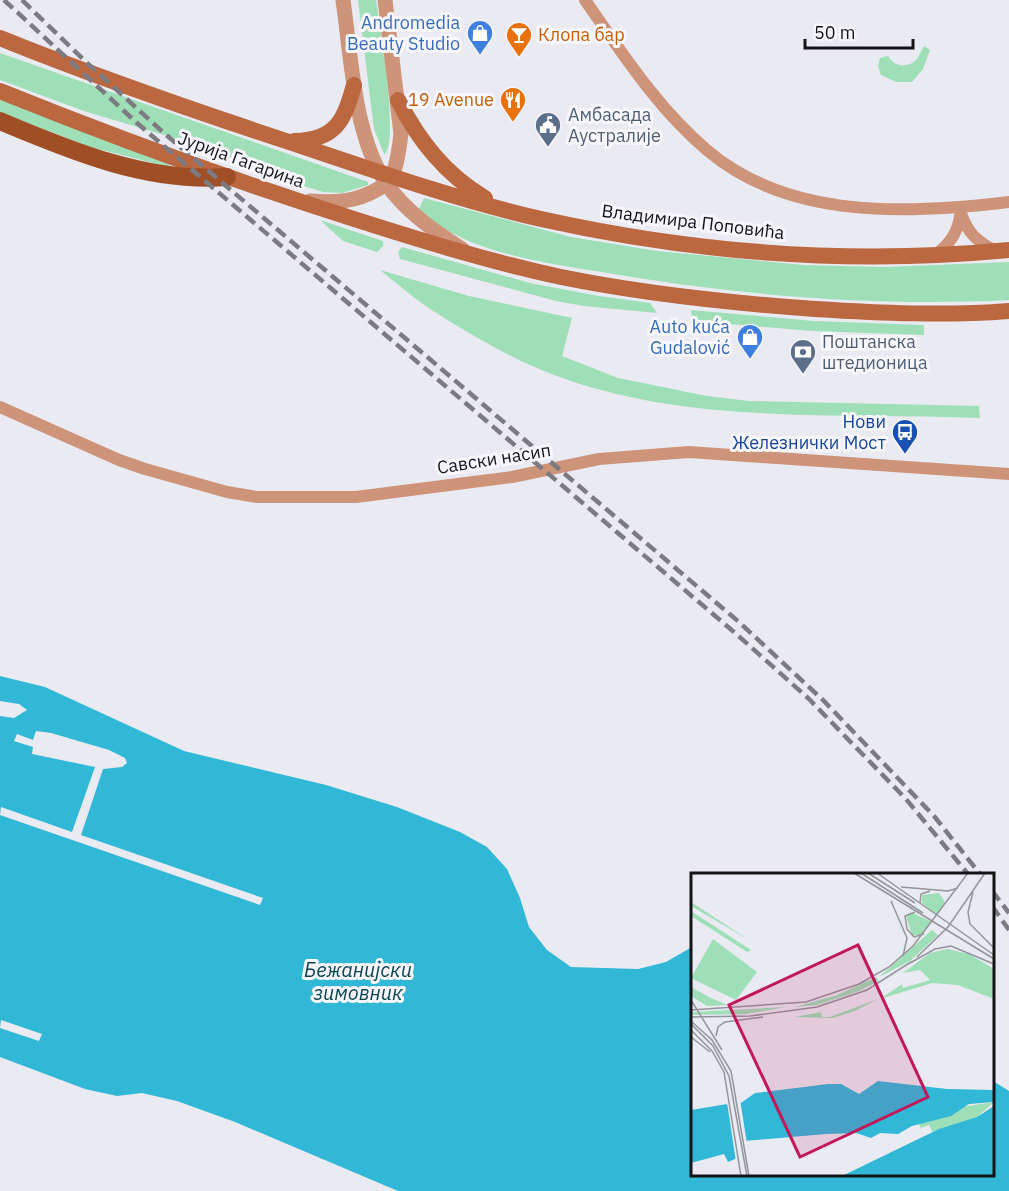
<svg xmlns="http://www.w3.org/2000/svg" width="1009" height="1191" font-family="'IBM Plex Sans',sans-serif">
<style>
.green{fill:#9edfb7}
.water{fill:#32b8d7}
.pier{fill:#eaeaf3}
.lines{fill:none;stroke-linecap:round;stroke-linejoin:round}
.minor{stroke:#ce947a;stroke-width:12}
.tertiary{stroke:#ce947a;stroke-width:15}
.secondary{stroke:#bb673f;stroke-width:16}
.primary{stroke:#a04e25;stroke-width:18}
.rail{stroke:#7b7b81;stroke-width:4.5;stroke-dasharray:12 6;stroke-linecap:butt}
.labels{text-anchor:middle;stroke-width:6;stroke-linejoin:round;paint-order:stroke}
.shop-label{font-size:18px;fill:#366cbe;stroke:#f8f7ff;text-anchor:end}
.food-label{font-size:18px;fill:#c56008;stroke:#f8f7ff;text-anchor:start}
.service-label{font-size:18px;fill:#4e5e75;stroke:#f8f7ff;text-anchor:start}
.street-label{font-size:18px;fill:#141417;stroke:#f8f7ff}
.transit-label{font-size:18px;fill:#164399;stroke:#f8f7ff;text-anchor:end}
.water-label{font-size:20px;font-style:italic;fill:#0a4451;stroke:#f8f7ff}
.inset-road{fill:none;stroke:#94949b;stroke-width:1.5}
.view{fill:#c2185b;fill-opacity:0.15;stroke:#c2185b;stroke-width:3}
.inset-edge{fill:none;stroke:#141417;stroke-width:3}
</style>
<rect width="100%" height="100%" fill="#eaeaf3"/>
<!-- green -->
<path class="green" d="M358 0H376C380 29 398 132 386 153L384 154 374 129Z
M924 46 930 50 923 69 912 82H896L881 75 878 66 880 58 888 56C894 67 908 69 917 59 920 55 921 50 924 46Z
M0 53 368 182V185L342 193 323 192 300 185 184 141 84 111 0 80Z
M0 96 169 162V167L90 147 0 112Z
M424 198 571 237 657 251 804 265 884 267 1009 262V300C873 307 735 295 601 272 556 265 497 256 456 235 442 229 430 219 419 209Z
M320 220 383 241V246L377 252 343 241Z
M402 247 530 283 599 296 650 303 657 313 584 306 556 301 400 259 398 252Z
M380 270 469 296 572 318 562 356 618 378 707 396 749 401 979 406 980 418C844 412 699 425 568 380 523 365 479 340 438 314 418 302 399 285 380 270Z
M691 310 814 321 924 325V335L812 331 692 321Z"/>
<!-- water -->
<path class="water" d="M0 676 45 687 184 751 326 785 397 807 460 832 487 847 507 869 520 898 529 927 547 950 571 967 638 969 666 962 692 947V1174H992L993 1081 1009 1091V1191H398L235 1122 177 1101 142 1093 117 1096 85 1089 0 1057Z"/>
<!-- pier -->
<path class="pier" d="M0 701 19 704 27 710 14 718 0 716Z
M36 731 51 733 109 750 125 758 127 763 122 767 103 769 81 835 263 898 260 905 0 815 1 807 72 832 95 767 32 754 33 747 14 741 17 734 33 740Z
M1 1020 42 1034 39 1041 0 1028Z"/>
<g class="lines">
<!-- minor -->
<path class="minor" d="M585 0C622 53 658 109 708 151 790 220 909 214 1009 202
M961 213C967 232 977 242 996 251
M935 255C953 242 960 228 961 207
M0 407 119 460 145 469 227 492 257 497H356L512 477 599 459 689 452 1009 474"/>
<!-- tertiary -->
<path class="tertiary" d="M343 0C351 56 354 136 386 183 405 211 434 231 462 249
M310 201C335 203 356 202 378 189 384 185 390 182 392 176 398 163 399 148 401 134L385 0"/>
<!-- secondary -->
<path class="secondary" d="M0 38C94 76 189 109 286 141 370 169 454 199 541 219 694 253 853 265 1009 250
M0 91C116 138 235 181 354 219 423 241 491 262 561 277 645 294 730 303 815 309 880 313 945 316 1009 311
M398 100C419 141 445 174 485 198
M294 141C336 140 344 121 354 85"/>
<!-- primary -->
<path class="primary" d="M0 121C71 151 148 183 227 177"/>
<!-- rail -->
<path class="rail" d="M4 0 137 123 734 632 808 698 906 799 968 874
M22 0 85 61 165 134 739 622 823 700 934 816 980 874
M992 891 1009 913
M992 906 1009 930"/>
</g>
<!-- icons -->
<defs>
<g id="shop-pin" transform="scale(1.35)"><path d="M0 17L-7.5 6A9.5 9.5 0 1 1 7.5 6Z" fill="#3f7fe0" stroke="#f8f7ff"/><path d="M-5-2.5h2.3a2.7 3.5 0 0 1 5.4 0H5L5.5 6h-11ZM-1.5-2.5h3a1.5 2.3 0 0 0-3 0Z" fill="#fff"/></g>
<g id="bar-pin" transform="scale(1.35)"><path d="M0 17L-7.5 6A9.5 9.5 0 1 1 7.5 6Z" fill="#e8710a" stroke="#f8f7ff"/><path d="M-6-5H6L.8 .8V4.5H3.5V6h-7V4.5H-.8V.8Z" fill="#fff"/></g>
<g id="restaurant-pin" transform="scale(1.35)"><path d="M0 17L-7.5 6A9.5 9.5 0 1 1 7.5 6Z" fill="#e8710a" stroke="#f8f7ff"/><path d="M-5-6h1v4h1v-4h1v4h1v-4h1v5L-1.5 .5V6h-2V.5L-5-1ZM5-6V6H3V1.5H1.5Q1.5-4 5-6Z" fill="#fff"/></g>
<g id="civic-pin" transform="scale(1.35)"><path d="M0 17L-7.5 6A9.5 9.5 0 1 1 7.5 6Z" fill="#5c6f8a" stroke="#f8f7ff"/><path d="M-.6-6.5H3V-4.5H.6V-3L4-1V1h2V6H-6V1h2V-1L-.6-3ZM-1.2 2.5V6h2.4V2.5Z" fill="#fff"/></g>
<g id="bank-pin" transform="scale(1.35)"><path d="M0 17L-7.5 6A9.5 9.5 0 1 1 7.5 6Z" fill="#5c6f8a" stroke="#f8f7ff"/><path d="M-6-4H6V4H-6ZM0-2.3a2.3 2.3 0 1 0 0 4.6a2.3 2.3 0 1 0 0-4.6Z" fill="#fff"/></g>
<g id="bus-pin" transform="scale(1.35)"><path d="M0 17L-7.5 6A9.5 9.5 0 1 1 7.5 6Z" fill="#1a4fb4" stroke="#f8f7ff"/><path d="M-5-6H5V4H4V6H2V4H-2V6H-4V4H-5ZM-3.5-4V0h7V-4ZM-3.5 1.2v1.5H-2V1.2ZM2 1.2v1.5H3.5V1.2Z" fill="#fff"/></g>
</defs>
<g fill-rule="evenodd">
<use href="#shop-pin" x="480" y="33"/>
<use href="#bar-pin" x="519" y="35"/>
<use href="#restaurant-pin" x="513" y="100"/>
<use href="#civic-pin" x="548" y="125"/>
<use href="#shop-pin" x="750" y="337"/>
<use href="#bank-pin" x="803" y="352"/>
<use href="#bus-pin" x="905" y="432"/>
</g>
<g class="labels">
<!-- shop labels -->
<g class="shop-label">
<text x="460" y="29">Andromedia<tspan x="460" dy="21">Beauty Studio</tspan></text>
<text x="730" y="333">Auto kuća<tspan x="730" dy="21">Gudalović</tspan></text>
</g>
<!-- food labels -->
<g class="food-label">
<text x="538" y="41">Клопа бар</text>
<text x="494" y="106" text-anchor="end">19 Avenue</text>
</g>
<!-- service labels -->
<g class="service-label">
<text x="568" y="121">Амбасада<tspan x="568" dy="21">Аустралије</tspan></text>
<text x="822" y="348">Поштанска<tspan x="822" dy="21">штедионица</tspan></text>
</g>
<!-- street labels -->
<g class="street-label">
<text transform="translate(241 160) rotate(20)" y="6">Јурија Гагарина</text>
<text transform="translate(693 222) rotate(7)" y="6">Владимира Поповића</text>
<text transform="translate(494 459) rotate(-9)" y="6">Савски насип</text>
</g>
<!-- transit labels -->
<g class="transit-label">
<text x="886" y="428">Нови<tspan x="886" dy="21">Железнички Мост</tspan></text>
</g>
<!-- water labels -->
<g class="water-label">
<text x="358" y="977">Бежанијски<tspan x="358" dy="23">зимовник</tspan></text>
</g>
</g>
<!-- overview -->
<g transform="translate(691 873)">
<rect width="303" height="303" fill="#eaeaf3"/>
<path d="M248 20 254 29 246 42 231 30V22ZM0 29 58 67 0 33ZM0 38 60 77 56 79 0 43ZM222 40 241 49 230 62H221L215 43ZM241 57 247 62 219 88 188 104ZM22 66 66 99 45 127 0 105ZM256 76 278 81 303 96V126L267 112 241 110 189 126 211 111 212 115 239 107 229 97 212 100 239 80ZM185 104 188 108 168 118 126 132 104 134 146 122ZM0 114 18 124 36 132 16 133 0 123ZM187 126 164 138 142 145 103 144 130 139 131 144H139ZM96 134 55 141 0 142V139ZM303 229 286 244 242 260 238 252 230 255 223 241Z" fill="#9edfb7"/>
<path d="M187 208 256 216 303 217V229L278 231 260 243 221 253 207 261 189 260 180 265 165 260 135 261 53 268 47 270 46 285 37 289 33 281 0 290V237L36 231 40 237 64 220 137 211H150L168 221ZM303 233V303H151L248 256 286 244Z" fill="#32b8d7"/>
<path d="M49 226 56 271 48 273 49 286 45 289 36 229 40 234Z" fill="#eaeaf3"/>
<path class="inset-road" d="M163 0 303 86M170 0 232 40M177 0 224 30M186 0 303 82M210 14 257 18 267 15M282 19 277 39 279 51 303 75M200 28 216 65 212 83M229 30 230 21 239 18M224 39 214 43 216 56 223 64 233 61M226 84 257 54 294 0M219 90 244 76 260 73 303 91M0 127 31 177M0 137 115 129 168 111 198 94 222 73 277 0M0 144 59 143 126 134 176 117 220 89M0 148 21 167 40 198 58 303M0 151 22 173 38 203 56 303M0 157 21 178 33 199 50 303M25 163 27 154 34 149 72 144M0 164 19 179"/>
<path class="view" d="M167 72 237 224 109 284 38 132Z"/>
<rect width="303" height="303" class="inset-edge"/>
</g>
<!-- scale -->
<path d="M805 39v9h108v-9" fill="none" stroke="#141417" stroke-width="3"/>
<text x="814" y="39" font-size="18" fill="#141417" stroke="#f8f7ff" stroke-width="4.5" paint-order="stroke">50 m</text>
</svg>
